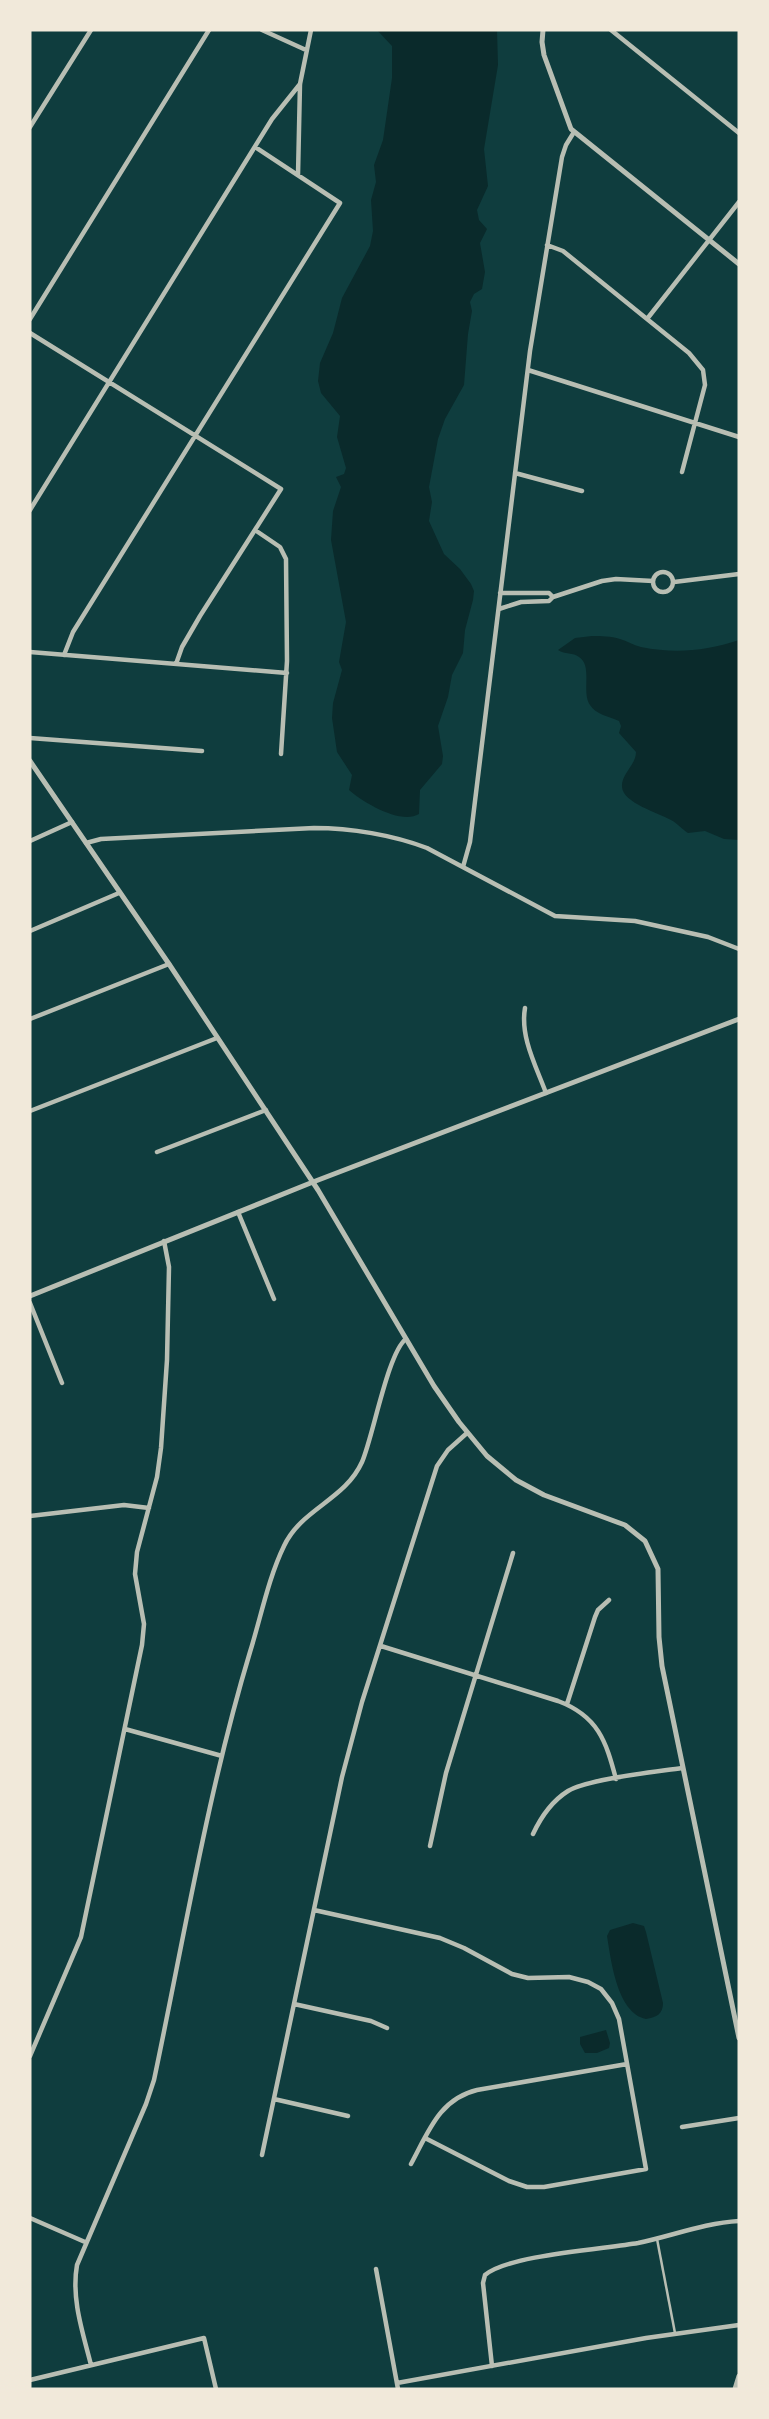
<svg xmlns="http://www.w3.org/2000/svg" width="769" height="2419" font-family="Quicksand,sans-serif">
<style>
.water{fill:#0a2a2b}
.lines{fill:none;stroke-linecap:round;stroke-linejoin:round}
.service{stroke:#b8beb3;stroke-width:2.5}
.minor{stroke:#b8beb3;stroke-width:4.5}
.tertiary{stroke:#b8beb3;stroke-width:5}
</style>
<rect width="100%" height="100%" fill="#0f3d3e"/>
<!-- water -->
<path class="water" d="M377 30H497L498 65 484 149 488 186 477 210 479 220 487 229 480 243 485 272 482 289 474 294 470 302 472 311 468 334 464 385 445 419 438 439 429 487 432 502 429 521 444 554 460 569 471 584 474 591 473 600 465 630 463 653 452 675 448 697 438 726 443 756 442 764 420 790 419 814C401 825 364 803 349 790L352 775 337 752 332 718 333 703 342 670 339 662 346 622 331 540 333 511 341 487 336 477 344 474 346 468 337 437 340 416 321 393 318 381 320 363 333 333 342 298 370 246 373 231 371 200 376 182 374 165 383 140 392 78V46Z
M592 636C601 636 611 636 620 639 627 641 633 645 641 647 676 654 705 651 739 640V840L724 839 705 831 688 833C682 829 677 823 671 820 659 813 623 803 622 787 621 774 636 765 636 752L619 733 621 726 619 721C610 717 595 714 590 705 581 692 593 666 579 657 573 652 565 655 558 650L575 638Z
M633 1923 644 1926 646 1932 663 2003C663 2014 657 2017 646 2019 617 2013 611 1960 607 1936L610 1930Z
M606 2030 610 2043 609 2048 597 2053H585L580 2044V2037Z"/>
<g class="lines">
<!-- service -->
<path class="service" d="M657 2239 675 2333"/>
<!-- minor -->
<path class="minor" d="M262 30 306 50
M611 30 739 133
M30 127 91 30
M298 175 300 84 311 30
M547 245 563 251 689 353 703 370 705 385 682 472
M30 319 209 30
M647 319 739 202
M30 333 281 489 200 616 182 647 176 664
M528 370 739 437
M515 473 582 491
M30 510 272 119 300 84
M255 530 280 547 286 559 287 661 281 754
M653 582a10 10 0 1 1 20 0a10 10 0 1 1-20 0Z
M674 582 739 574
M553 597 602 581 616 579 653 581
M499 609 521 602 549 601 553 597 549 593H500
M30 652 287 673
M64 655 73 632 340 203 255 147
M30 738 202 751
M30 841 72 822
M86 843 101 839 314 828C351 828 393 835 427 848L555 916 635 921 708 937 739 949
M463 867 470 842 530 351 562 157 566 145 574 132
M30 931 119 893
M525 1008C520 1037 536 1066 546 1093
M30 1019 169 964
M30 1111 217 1038
M157 1152 266 1110
M238 1212 274 1299
M30 1303 62 1383
M30 1516 124 1505 149 1508
M381 1646 558 1701C598 1716 606 1741 616 1779
M567 1704 595 1617 598 1610 609 1600
M125 1729 222 1756
M533 1834C540 1819 552 1801 568 1791 588 1779 655 1772 682 1768
M430 1846 446 1773 513 1553
M314 1910 440 1938 464 1948 512 1974 528 1978 569 1977 588 1982 601 1989 612 2003 619 2019 646 2169 544 2187H527L509 2181 425 2138
M294 2004 371 2021 387 2028
M30 2056 81 1937 142 1645 144 1624 135 1574 137 1552 157 1477 161 1448 167 1360 169 1267 164 1241
M274 2099 348 2116
M682 2127 739 2118
M262 2155 342 1777 362 1702 437 1466 448 1450 467 1433
M411 2164C428 2133 439 2099 477 2090L627 2064
M30 2218 85 2242
M376 2269 398 2389
M91 2365C83 2333 71 2299 77 2265L146 2104 154 2080C184 1938 208 1791 250 1652 261 1617 268 1579 284 1546 301 1509 345 1500 362 1462 373 1437 388 1352 406 1339
M492 2366 483 2283 485 2275C508 2255 604 2249 638 2243 672 2236 704 2223 739 2221
M30 2380 204 2338 216 2389
M397 2383 646 2338 739 2325"/>
<!-- tertiary -->
<path class="tertiary" d="M543 30 542 42 544 55 571 129 739 264
M30 761 169 964 318 1190 434 1386 459 1422 487 1456 516 1480 544 1495 625 1525 645 1541 658 1569 659 1637 662 1666 739 2038
M30 1296 313 1182 739 1019
M735 2389 739 2376"/>
</g>
<!-- border -->
<rect width="769" height="2419" fill="none" stroke="#f1e9da" stroke-width="63"/>
</svg>
